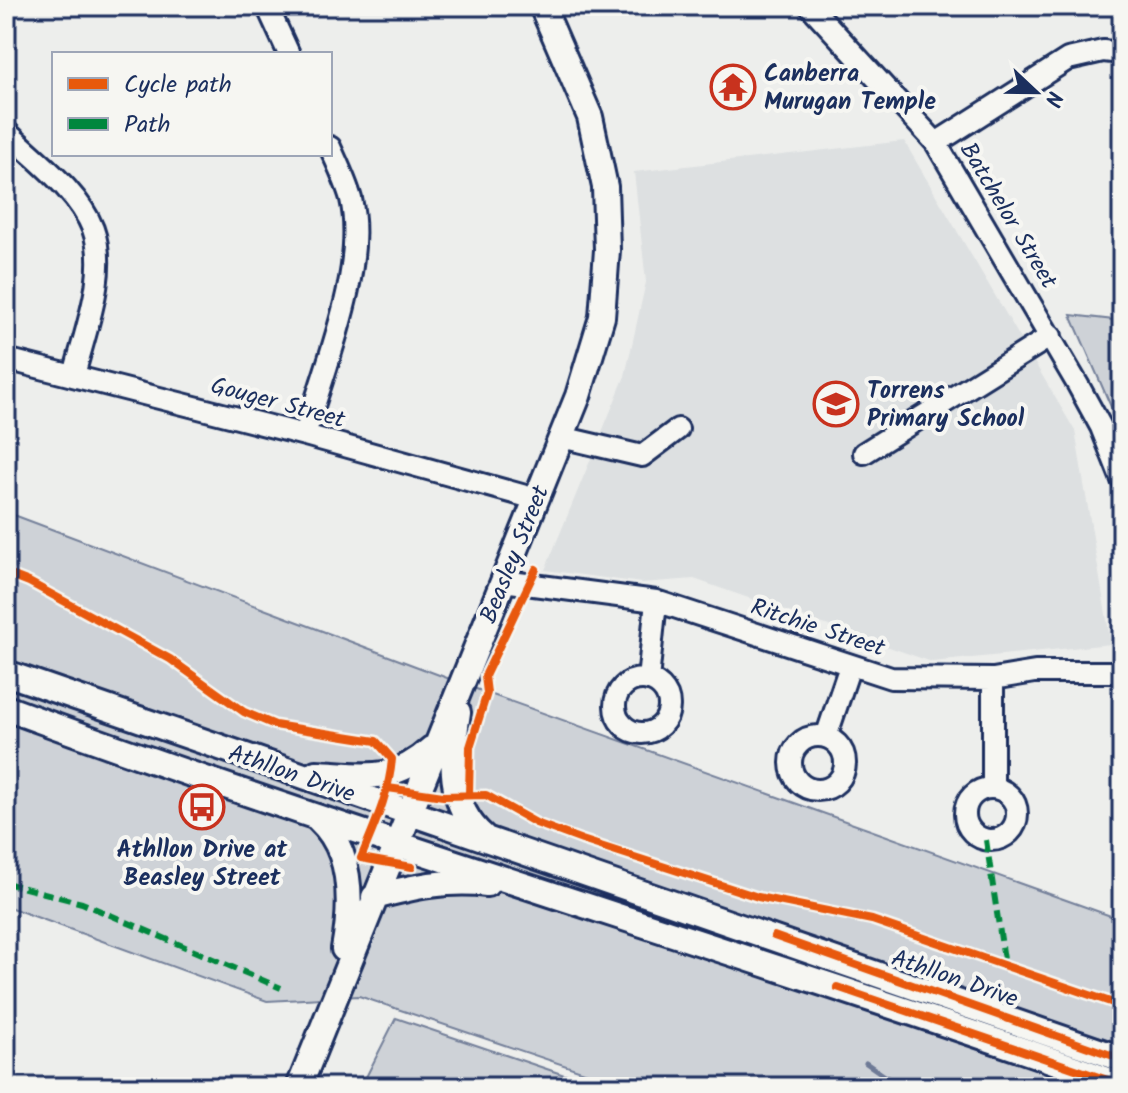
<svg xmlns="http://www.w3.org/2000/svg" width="1128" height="1093" font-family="Kalam,sans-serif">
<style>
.built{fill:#dde0e1}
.green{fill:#ced2d7;stroke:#74809a;stroke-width:2}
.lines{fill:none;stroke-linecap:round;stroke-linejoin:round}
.stream{stroke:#6e7a96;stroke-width:5}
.minor-casing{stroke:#1b2f5e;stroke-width:26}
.major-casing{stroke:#1b2f5e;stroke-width:30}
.minor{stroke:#f6f6f2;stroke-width:20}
.major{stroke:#f6f6f2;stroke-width:24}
.quiet{stroke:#00873e;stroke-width:6;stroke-dasharray:12 6;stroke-linecap:butt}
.cycleway-casing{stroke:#f6f6f2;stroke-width:13}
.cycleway{stroke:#e8590c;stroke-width:8}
.labels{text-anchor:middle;stroke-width:8;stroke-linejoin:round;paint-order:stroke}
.poi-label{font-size:24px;font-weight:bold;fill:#1b2f5e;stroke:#f6f6f2;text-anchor:start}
.street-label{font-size:24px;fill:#1b2f5e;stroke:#f6f6f2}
</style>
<rect width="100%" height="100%" fill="#edeeec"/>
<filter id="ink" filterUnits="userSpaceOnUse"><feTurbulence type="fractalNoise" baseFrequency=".0125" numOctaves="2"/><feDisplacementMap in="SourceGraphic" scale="16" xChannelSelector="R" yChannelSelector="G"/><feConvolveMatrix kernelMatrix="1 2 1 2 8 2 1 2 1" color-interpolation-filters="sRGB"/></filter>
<g filter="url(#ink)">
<!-- built -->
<path class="built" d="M904 141 1075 431 1111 644 932 662 694 579 642 583 545 570 625 376 646 282 634 172Z"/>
<!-- green -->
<path class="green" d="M1071 315 1122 321V432Z
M6 512 487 693 1122 920V1087H629L359 996 267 1001 6 906Z
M396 1018 600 1087H361Z"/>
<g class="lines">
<!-- stream -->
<path class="stream" d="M866 1063 901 1087"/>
<!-- minor casing -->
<g class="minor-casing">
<path id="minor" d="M267 6 289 54
M810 6 936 143 1078 385 1101 427 1122 480
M6 131C34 159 78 190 93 229 109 273 84 333 74 376
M936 143 1068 59 1103 51 1122 53
M6 359 305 435 536 499
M305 435C324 368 367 269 351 199 346 181 337 163 330 147
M561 437 642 456 678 429
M864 453 1051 336
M503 581 656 601 891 678 993 679 1035 672H1122
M993 679V788
M615 706a27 27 0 1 1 54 0a27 27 0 1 1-54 0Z
M648 680 656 601
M791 763a27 27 0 1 1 54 0a27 27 0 1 1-54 0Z
M826 737 850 666
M965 814a26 26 0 1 1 52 0a26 26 0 1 1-52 0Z"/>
</g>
<!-- major casing -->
<g class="major-casing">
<path id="major" d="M6 673 1122 1059
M6 708C375 844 752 954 1122 1085
M458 712C451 756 447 806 484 837
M316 773C364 775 393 784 431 749
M319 820C354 852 352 905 344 949
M374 897C412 887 448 879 487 884
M299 1087 578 396 602 317 607 250 605 187 590 117 542 6"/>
</g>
<!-- minor -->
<use href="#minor" class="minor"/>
<!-- major -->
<use href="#major" class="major"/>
<!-- quiet -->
<path class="quiet" d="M986 840 1005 966
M6 883 82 903 281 988"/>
<!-- cycleway casing -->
<g class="cycleway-casing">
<path id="cycleway" d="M6 573 29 582 170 659 244 712 275 725 376 741 392 759C389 795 374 826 361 858L412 867
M388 788 443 796 486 795 536 823 582 840 758 897 872 920 1122 1006
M469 795 470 747 487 693 485 676 536 569
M774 936 1122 1059
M837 987 1122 1085"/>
</g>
<!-- cycleway -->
<use href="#cycleway" class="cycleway"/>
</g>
</g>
<!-- icons -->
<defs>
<g id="temple-ring" transform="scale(2.3)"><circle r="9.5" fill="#f6f6f2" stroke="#c8321e" stroke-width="1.5"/><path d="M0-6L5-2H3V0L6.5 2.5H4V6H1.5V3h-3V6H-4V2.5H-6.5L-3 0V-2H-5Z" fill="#c8321e"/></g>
<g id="school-ring" transform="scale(2.3)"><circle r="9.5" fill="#f6f6f2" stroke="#c8321e" stroke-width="1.5"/><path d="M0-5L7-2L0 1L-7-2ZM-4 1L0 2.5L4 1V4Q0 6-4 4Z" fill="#c8321e"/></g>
<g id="bus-ring" transform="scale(2.3)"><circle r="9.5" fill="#f6f6f2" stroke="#c8321e" stroke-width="1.5"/><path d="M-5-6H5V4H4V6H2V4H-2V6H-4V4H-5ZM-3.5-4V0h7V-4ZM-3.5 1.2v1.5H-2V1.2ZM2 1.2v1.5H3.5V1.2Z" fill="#c8321e"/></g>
</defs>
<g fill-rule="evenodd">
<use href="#temple-ring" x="733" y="87"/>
<use href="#school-ring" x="836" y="404"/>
<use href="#bus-ring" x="202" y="807"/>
</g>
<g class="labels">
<!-- poi labels -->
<g class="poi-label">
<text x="764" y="81">Canberra<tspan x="764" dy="28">Murugan Temple</tspan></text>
<text x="867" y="398">Torrens<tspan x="867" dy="28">Primary School</tspan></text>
<text x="202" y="857" text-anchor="middle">Athllon Drive at<tspan x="202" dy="28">Beasley Street</tspan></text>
</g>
<!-- street labels -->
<g class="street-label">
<text transform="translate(1009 215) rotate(59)" y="8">Batchelor Street</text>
<text transform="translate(278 402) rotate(15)" y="8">Gouger Street</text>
<text transform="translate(514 554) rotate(-68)" y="8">Beasley Street</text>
<text transform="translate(818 627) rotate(18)" y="8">Ritchie Street</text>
<text transform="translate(292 773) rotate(19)" y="8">Athllon Drive</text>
<text transform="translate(955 978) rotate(19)" y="8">Athllon Drive</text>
</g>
</g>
<!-- margin -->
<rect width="1128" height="1093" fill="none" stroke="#f6f6f2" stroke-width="32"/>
<rect x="16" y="16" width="1096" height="1061" fill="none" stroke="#1b2f5e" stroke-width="3" filter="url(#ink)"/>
<!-- legend -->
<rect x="52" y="52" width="280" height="104" fill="#f6f6f2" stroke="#9ea6b7" stroke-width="2"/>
<rect x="68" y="78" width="40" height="12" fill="#e8590c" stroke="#9ea6b7" stroke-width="2"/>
<text x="124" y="92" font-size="24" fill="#1b2f5e">Cycle path</text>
<rect x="68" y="118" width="40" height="12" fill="#00873e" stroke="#9ea6b7" stroke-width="2"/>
<text x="124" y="132" font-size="24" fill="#1b2f5e">Path</text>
<!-- north arrow -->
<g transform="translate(1036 92) rotate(112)" stroke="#f6f6f2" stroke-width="6" paint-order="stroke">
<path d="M0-6L14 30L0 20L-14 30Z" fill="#1b2f5e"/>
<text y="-12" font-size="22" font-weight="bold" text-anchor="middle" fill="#1b2f5e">N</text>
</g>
</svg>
